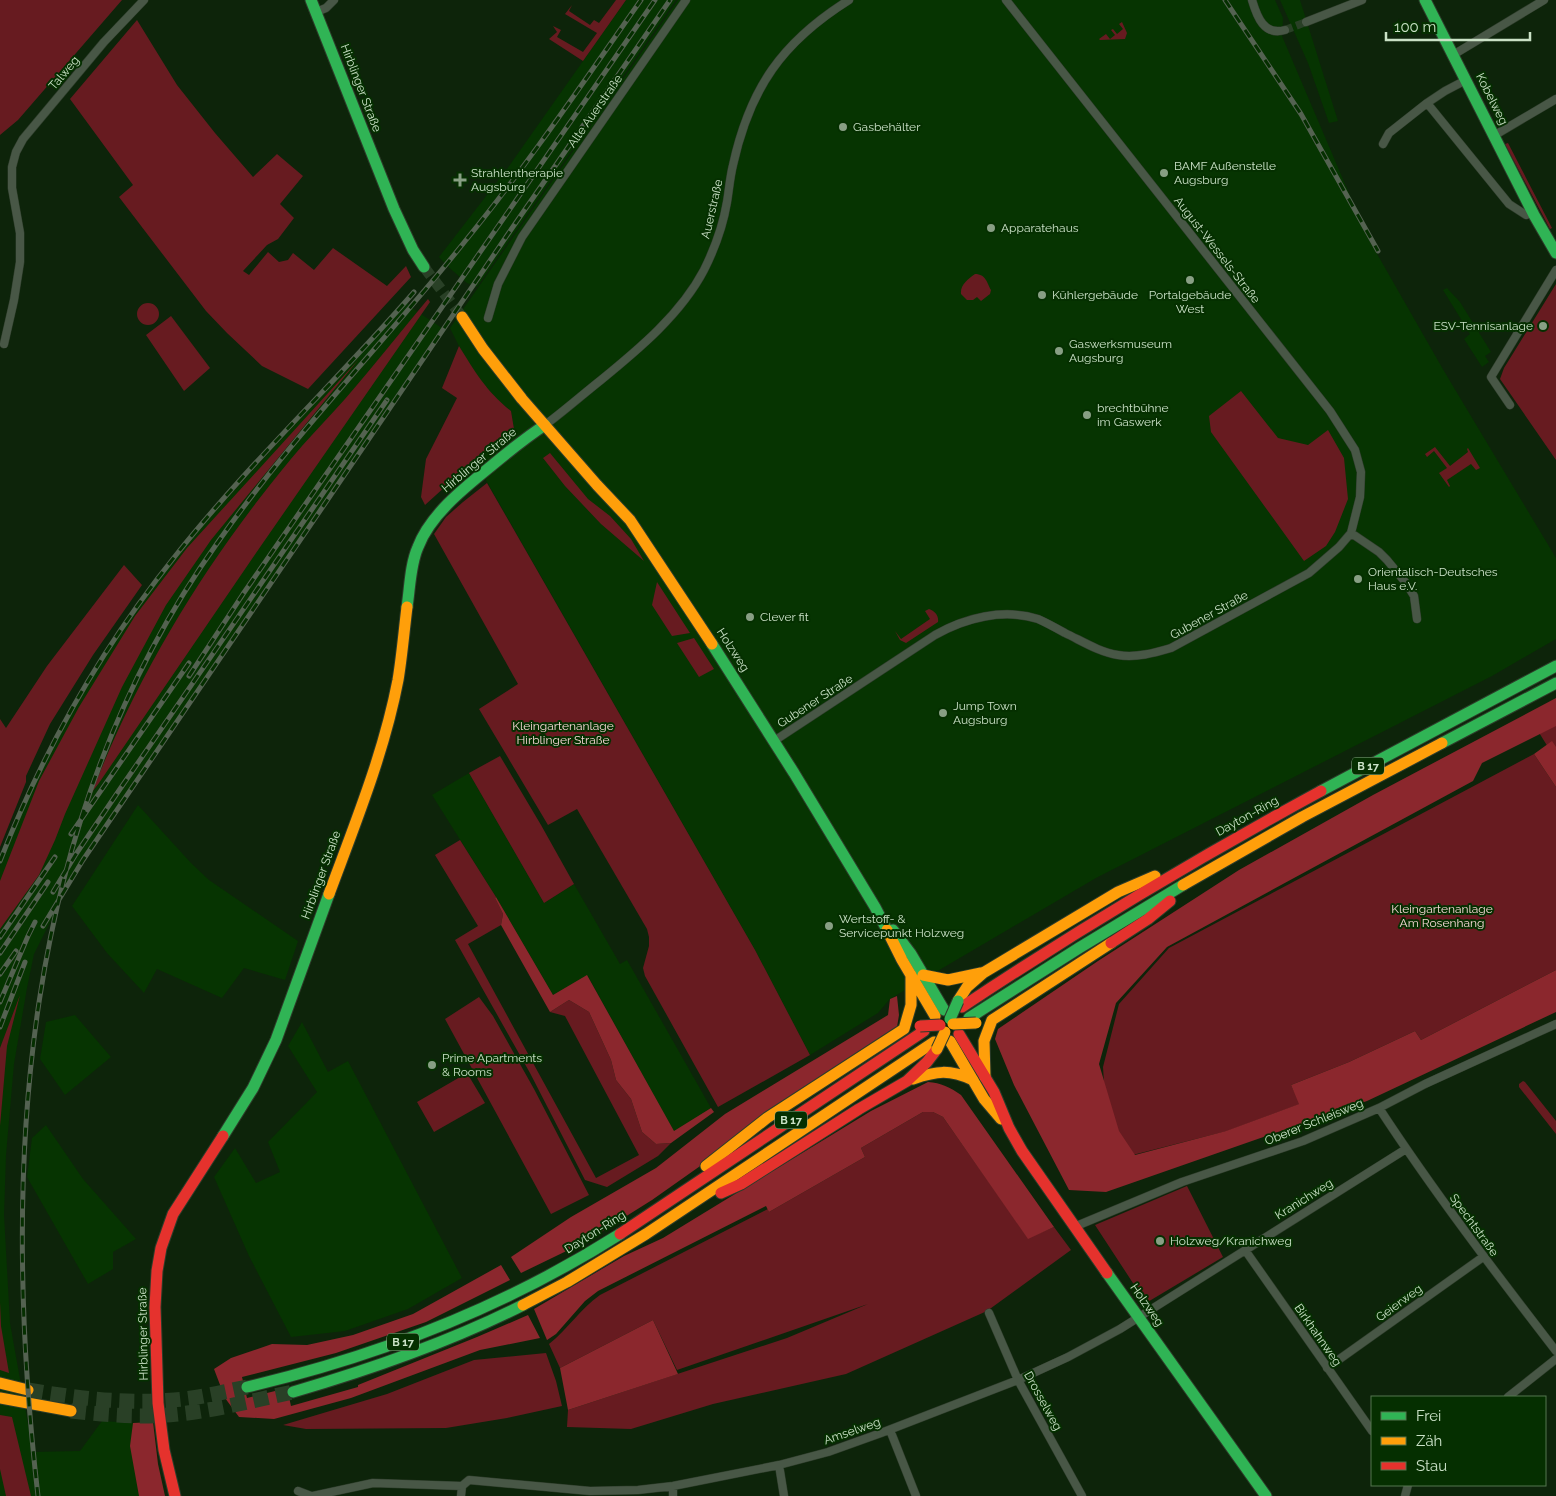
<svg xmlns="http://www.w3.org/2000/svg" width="1556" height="1496" font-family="Raleway,sans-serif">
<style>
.built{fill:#063401}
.green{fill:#671b20}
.forest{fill:#8b272d}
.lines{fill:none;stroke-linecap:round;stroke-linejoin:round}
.street-tunnel{stroke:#294026;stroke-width:8;stroke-dasharray:8 4;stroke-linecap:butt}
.secondary-tunnel{stroke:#294026;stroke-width:11;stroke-dasharray:11 5.5;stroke-linecap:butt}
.highway-tunnel{stroke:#294026;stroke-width:15;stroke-dasharray:15 8;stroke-linecap:butt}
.street-casing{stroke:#2d3c2a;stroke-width:9}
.fast-casing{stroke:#2d3c2a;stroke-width:13}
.slow-casing{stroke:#2d3c2a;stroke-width:13}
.jam-casing{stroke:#2d3c2a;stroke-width:13}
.street{stroke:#485746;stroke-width:8}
.fast{stroke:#30b455;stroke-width:11}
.slow{stroke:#ff9f0a;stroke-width:11}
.jam{stroke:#e5322d;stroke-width:11}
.rail-casing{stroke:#546251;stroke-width:5}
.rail{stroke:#052f00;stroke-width:3;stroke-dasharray:9;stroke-linecap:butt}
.fast-bridge-casing{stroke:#2d3c2a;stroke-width:13;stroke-linecap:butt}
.slow-bridge-casing{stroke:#2d3c2a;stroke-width:13;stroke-linecap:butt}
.jam-bridge-casing{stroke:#2d3c2a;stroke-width:13;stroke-linecap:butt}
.fast-bridge{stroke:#30b455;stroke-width:11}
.slow-bridge{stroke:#ff9f0a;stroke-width:11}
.jam-bridge{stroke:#e5322d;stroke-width:11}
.poi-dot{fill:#889f84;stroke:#052f00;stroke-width:2}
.labels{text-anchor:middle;stroke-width:4;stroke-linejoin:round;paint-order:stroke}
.shield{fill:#052f00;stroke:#8fac8b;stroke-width:1}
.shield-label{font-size:11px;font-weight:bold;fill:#cae1c6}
.street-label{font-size:12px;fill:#cae1c6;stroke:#052f00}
.poi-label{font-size:12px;fill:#cae1c6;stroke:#052f00;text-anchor:start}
.park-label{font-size:12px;fill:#f8d7d6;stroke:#052f00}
</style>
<rect width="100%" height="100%" fill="#0d240a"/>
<!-- built -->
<path class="built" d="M626 0H676L477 287 467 283 446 265 439 257 507 169Z
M678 0H1275L1283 18 1282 36 1368 238 1444 371 1556 558V639L1492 676 1096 878 890 999 878 1013 810 1055 755 950 475 461 514 429 511 411 499 401 478 378 459 346 450 328Z
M1280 0H1300L1338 121 1329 123 1308 63Z
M1447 288 1460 302 1491 352 1485 356 1489 362 1482 367 1464 339 1470 334 1443 290Z
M407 302 412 308 445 330 84 861 62 898 34 954 27 988 14 1064 6 1155 4 1215 10 1323 33 1452 80 1451 102 1421 133 1423 153 1422 158 1464 165 1496H0V866L10 839 46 759 69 716 117 637 153 585 200 528Z
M469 773 544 903 574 884 620 964 627 960 711 1108 674 1132 588 976 553 995 496 897 432 795Z
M138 805 191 863 209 880 298 941 285 980 244 968 222 998 157 969 144 993 107 953 72 906Z
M75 1015 111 1057 65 1095 40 1059 46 1022Z
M302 1022 328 1072 348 1061 462 1278 408 1309 345 1331 291 1337 249 1256 214 1177 235 1148 256 1183 280 1172 268 1142 317 1092 288 1046Z
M46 1125 83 1179 136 1239 113 1252V1269L88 1284 27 1177 32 1138Z"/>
<!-- green -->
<path class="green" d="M0 0H122L18 120 0 135Z
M616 0H626L583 61 549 39 557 32 553 26 561 30 557 37 583 52 597 33 565 14 572 5 569 11 590 25 594 20 599 23Z
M137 20 177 85 215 133 253 177 277 154 303 176 280 204 294 218 278 239 267 245 243 271 249 275 268 252 279 262 288 260 293 253 314 270 333 248 387 286 406 266 411 277 308 389 262 366 227 333 206 311 119 197 133 185 70 99Z
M1122 22 1127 33 1125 39 1100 40 1099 39 1106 34 1110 39 1115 35 1111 30 1113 29 1117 34 1123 29 1119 24Z
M1508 143 1552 228 1550 229 1505 144Z
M975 274C986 274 987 283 991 290L990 294 981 301 977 297 973 300H967L961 294C960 285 968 279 975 274Z
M1556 284V460L1500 379 1504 368Z
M428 299 430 302 256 553 99 783 92 792C133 686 190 589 259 499 273 481 287 463 302 446 316 430 331 415 345 399 374 366 400 332 428 299Z
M137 314a11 11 0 1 1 22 0a11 11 0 1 1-22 0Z
M171 316 210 368 184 391 146 335Z
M459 346C475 372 487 392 511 411L514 429 468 466 425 505 421 497 426 459 457 398 442 388Z
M359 359 211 540 166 605 122 687 65 814 55 840 39 875 0 929V881L39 781 79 707 135 616 187 548Z
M1241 391 1278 438 1308 445 1328 430 1344 458 1348 499 1335 532 1326 546 1304 561 1211 432 1209 416Z
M1435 447 1450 466 1468 452 1467 449 1468 448 1480 468 1476 470 1471 464 1447 480 1450 486 1449 487 1439 473 1447 468 1434 451 1427 457 1425 454Z
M550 453 588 499 610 516 631 539 644 561 601 524 565 486 543 458Z
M487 483 755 950 810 1055 718 1107 645 976 643 968 649 946V937L647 929 577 809 548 825 479 709 518 684 434 534 446 517 463 502Z
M124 565 142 585 93 655 50 724 26 776V782L0 847V719L6 728 47 666Z
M657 582 690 633 672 636 652 605Z
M929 609C935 611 939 616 938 622L906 643 900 640 895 631 901 639 930 619 925 611Z
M694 638 714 669 699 677 677 643Z
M1556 722V760L1538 731Z
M1534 754 1556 787V970L1421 1040 1415 1031 1349 1062 1291 1085 1300 1104 1227 1131 1109 1161 1103 1067 1119 1004 1169 948Z
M500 756 541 825 574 884 544 903 469 773Z
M460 840 496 897 495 898 503 914 501 925 468 944 596 1178 639 1155 565 1016 550 1012 569 1000 589 1012 611 1060 616 1080 631 1099 642 1132 656 1144 671 1143 658 1156 607 1187 585 1180 530 1073 455 940 478 926 435 855Z
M20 995 7 1046 0 1126V1048Z
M479 997 493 1016 534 1089 589 1195 551 1214 445 1019Z
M467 1073 485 1103 434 1132 417 1102Z
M1523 1081 1525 1082 1556 1121V1134L1519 1087V1084Z
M923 1112H933L943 1117 1028 1238 1054 1227 1071 1250 987 1311 846 1374 713 1404 631 1429 567 1427 568 1410 787 1338 868 1304 677 1370 653 1320 560 1368 549 1344C568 1329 580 1309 600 1295L768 1209 769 1212 865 1157 861 1148Z
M1187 1186 1223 1257 1146 1303 1095 1225Z
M0 1302 1 1326 9 1373 0 1370Z
M546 1353 556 1381 562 1406 507 1418 446 1428 306 1429 283 1425 387 1394 474 1360Z
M0 1415 12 1417 31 1496H6L0 1469Z"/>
<!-- forest -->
<path class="forest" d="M1556 698V726L1482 763 1473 781 1167 947 1116 1003 1099 1064 1119 1131 1135 1155 1226 1131 1299 1104 1291 1085 1349 1062 1415 1031 1421 1040 1556 970V1012L1367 1101 1106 1192 1069 1190 1014 1085 995 1039 998 1029 1098 961 1239 870 1373 795Z
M1552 741 1556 747V787L1534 754Z
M496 897 553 995 587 975 674 1131 711 1108 714 1112 671 1143 656 1144 642 1132 631 1099 616 1080 611 1060 589 1012 569 1000 550 1012 501 925 503 914 495 898Z
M897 996 899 1015 897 1027 652 1200 585 1242 521 1273 511 1257 571 1217 656 1168 725 1114 888 1015 890 999Z
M928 1082C941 1083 950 1087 961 1095L1054 1227 1028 1239 943 1117 933 1112H923L861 1148 865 1157 769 1212 766 1206 598 1291 585 1301 556 1334 547 1340 534 1309 624 1256 663 1238 871 1111Z
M501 1265 510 1280 426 1322 336 1353 242 1377 247 1398 287 1388 291 1406 358 1387V1385L477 1337 528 1315 540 1338 480 1350 351 1398 274 1419 239 1417 225 1398 214 1369 231 1358 272 1344 307 1345 353 1335 413 1314Z
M653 1320 678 1374 568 1410 560 1368Z
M153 1422 158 1464 165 1496H139L130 1446 133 1423Z"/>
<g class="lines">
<!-- street-tunnel -->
<path class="street-tunnel" d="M1285 30 1306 22"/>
<!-- secondary-tunnel -->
<path class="secondary-tunnel" d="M424 267 462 317"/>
<!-- highway-tunnel -->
<path class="highway-tunnel" d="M28 1390C77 1398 125 1404 174 1400 199 1398 223 1392 247 1387
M71 1411C106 1415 143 1418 179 1414 217 1410 255 1400 293 1392"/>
<!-- street casing -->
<g class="street-casing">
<path id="street" d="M1252 0C1257 17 1264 36 1285 30
M316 12 326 8 334 0
M1306 22 1362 0
M1453 55 1544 0
M1427 103 1509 204 1526 215 1533 212
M1495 135 1556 99
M1383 144 1389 133 1427 103 1445 91 1466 80
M488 318 498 284 522 237 686 0
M4 344 14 300 20 262V233L12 188V167L16 152 23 139 104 42 144 0
M1510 405 1491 377 1556 270
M545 425C564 411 582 395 601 380 639 349 681 314 704 270 715 248 723 226 727 202 729 190 730 177 733 165 750 88 782 42 849 0
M1351 533 1379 552 1387 560 1406 583 1414 596 1417 619
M774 741 935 635C965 618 1003 608 1038 619 1047 623 1056 628 1065 633 1082 641 1099 652 1118 655 1136 658 1154 653 1171 648L1309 573 1339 547 1351 533 1360 497 1361 472 1355 450 1330 411 1006 0
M1379 1108C1434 1192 1495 1272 1556 1351
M1074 1227 1182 1182 1303 1141 1379 1108 1425 1084 1556 1024
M1245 1250 1372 1431
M989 1313 1018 1380 1082 1496
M1327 1368 1483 1257
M1508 1397 1556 1359
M890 1430 916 1496
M779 1465 784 1496
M298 1491 311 1496
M313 1496 373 1483 462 1486
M461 1496 462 1486 469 1480 590 1491 638 1490 673 1486 779 1465 828 1452 881 1433 1018 1380 1068 1357 1120 1329 1406 1149
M673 1496V1486
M1405 1496 1408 1485"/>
</g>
<!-- fast casing -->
<g class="fast-casing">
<path id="fast" d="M311 0 394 209 413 250 424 267
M1425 0 1534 215 1556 253
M407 607C410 588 410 565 418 547 430 515 464 488 490 467 508 452 525 438 545 425
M712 644 794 773 875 907 887 930
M1442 743 1556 683
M1321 791 1556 666
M893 930 911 954 944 1010
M969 1018 1079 948 1183 885
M223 1136 253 1088 276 1040 329 894
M1107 1273 1266 1496
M247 1387C379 1356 505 1307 620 1234
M293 1392C372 1369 450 1342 523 1305"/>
</g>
<!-- slow casing -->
<g class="slow-casing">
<path id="slow" d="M462 317 483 349 522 399 597 485 630 520 712 644
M1183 885 1302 817 1442 743
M329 894C355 824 384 753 398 680 402 656 404 631 407 607
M887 930 902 960 935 1016
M923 975 948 980 981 973
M958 1001 967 987 983 973 1118 892 1155 876
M950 1041 984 1099 1001 1119
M985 1077 984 1041 992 1020 1111 943
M913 1079C937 1071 949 1069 973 1080
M706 1166 767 1118 904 1029 911 1005V975
M523 1305 567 1282 646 1234 934 1042
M0 1383 28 1390
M0 1398 71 1411"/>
</g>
<!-- jam casing -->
<g class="jam-casing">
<path id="jam" d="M1111 943 1148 919 1170 901
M962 1007C1079 929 1198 858 1321 791
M959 1034 994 1092 1009 1128 1022 1151 1107 1273
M721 1193 741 1184 859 1109 907 1081 927 1062 937 1049
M620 1234 924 1031
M175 1496 164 1450 158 1403 155 1307 157 1271 161 1248 173 1214 223 1136"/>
</g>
<!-- street -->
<use href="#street" class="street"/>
<!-- fast -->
<use href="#fast" class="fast"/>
<!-- slow -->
<use href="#slow" class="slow"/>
<!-- jam -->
<use href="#jam" class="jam"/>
<!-- rail casing -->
<g class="rail-casing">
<path id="rail" d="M1225 0 1301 114 1378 251
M189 676 243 594 655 0
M71 834 189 663
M0 861C43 751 101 648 176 555 250 462 337 381 414 292
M53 892 76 854 120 789 387 400
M43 926 83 860 508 234 670 0
M0 937 55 857
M0 953 48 882
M0 974 16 951
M0 1002 28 936 35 922
M0 1027 25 962
M38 1496C0 1166 20 819 218 542 293 435 385 342 466 240 529 163 584 81 641 0"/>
</g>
<!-- rail -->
<use href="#rail" class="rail"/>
<!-- fast-bridge casing -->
<g class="fast-bridge-casing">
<path id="fast-bridge" d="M950 1019 958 1001"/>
</g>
<!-- slow-bridge casing -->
<g class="slow-bridge-casing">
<path id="slow-bridge" d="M953 1024 976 1023
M937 1049 945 1032"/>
</g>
<!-- jam-bridge casing -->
<g class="jam-bridge-casing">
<path id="jam-bridge" d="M920 1026 940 1025"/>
</g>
<!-- fast-bridge -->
<use href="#fast-bridge" class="fast-bridge"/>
<!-- slow-bridge -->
<use href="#slow-bridge" class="slow-bridge"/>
<!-- jam-bridge -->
<use href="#jam-bridge" class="jam-bridge"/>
</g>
<!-- markers -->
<g class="poi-dot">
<circle cx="843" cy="127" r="5"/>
<circle cx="1164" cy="173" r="5"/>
<path d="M457.5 172.5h5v5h5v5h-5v5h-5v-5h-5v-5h5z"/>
<circle cx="991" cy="228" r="5"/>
<circle cx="1190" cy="280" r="5"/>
<circle cx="1042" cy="295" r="5"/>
<circle cx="1543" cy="326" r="5"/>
<circle cx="1059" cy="351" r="5"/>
<circle cx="1087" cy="415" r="5"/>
<circle cx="1358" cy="579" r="5"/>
<circle cx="750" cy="617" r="5"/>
<circle cx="943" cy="713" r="5"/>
<circle cx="829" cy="926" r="5"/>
<circle cx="432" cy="1065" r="5"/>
<circle cx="1160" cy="1241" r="5"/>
</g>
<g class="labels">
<!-- shield labels -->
<g class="shield">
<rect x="1352" y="757.5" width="32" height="17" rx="4"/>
<rect x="775" y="1111.5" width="32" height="17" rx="4"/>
<rect x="387" y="1333.5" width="32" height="17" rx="4"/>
</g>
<g class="shield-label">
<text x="1368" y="770">B 17</text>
<text x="791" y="1124">B 17</text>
<text x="403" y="1346">B 17</text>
</g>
<!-- street labels -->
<g class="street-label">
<text transform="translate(64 73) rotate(-50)" y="4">Talweg</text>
<text transform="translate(361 88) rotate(69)" y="4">Hirblinger Straße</text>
<text transform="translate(1492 99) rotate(63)" y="4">Kobelweg</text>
<text transform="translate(595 111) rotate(-55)" y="4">Alte Auerstraße</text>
<text transform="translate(712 209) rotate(-77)" y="4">Auerstraße</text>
<text transform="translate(1217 250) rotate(52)" y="4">August-Wessels-Straße</text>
<text transform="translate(479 460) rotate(-40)" y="4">Hirblinger Straße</text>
<text transform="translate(1209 615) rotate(-29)" y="4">Gubener Straße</text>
<text transform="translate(733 650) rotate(57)" y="4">Holzweg</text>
<text transform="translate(815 701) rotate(-33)" y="4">Gubener Straße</text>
<text transform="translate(1247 816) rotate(-29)" y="4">Dayton-Ring</text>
<text transform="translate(321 875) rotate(-70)" y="4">Hirblinger Straße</text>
<text transform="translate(1314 1122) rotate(-22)" y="4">Oberer Schleisweg</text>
<text transform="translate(1304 1199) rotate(-32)" y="4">Kranichweg</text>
<text transform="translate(1474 1225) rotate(54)" y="4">Spechtstraße</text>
<text transform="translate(595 1232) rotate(-32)" y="4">Dayton-Ring</text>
<text transform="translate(1399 1303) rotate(-36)" y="4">Geierweg</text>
<text transform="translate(1147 1305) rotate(55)" y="4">Holzweg</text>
<text transform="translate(143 1334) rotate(-91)" y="4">Hirblinger Straße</text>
<text transform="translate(1318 1335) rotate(55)" y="4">Birkhahnweg</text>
<text transform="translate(1043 1401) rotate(61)" y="4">Drosselweg</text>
<text transform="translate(852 1431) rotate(-19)" y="4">Amselweg</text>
</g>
<!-- poi labels -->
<g class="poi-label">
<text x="853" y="131">Gasbehälter</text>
<text x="1174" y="170">BAMF Außenstelle<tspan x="1174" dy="14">Augsburg</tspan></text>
<text x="471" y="177">Strahlentherapie<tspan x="471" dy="14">Augsburg</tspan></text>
<text x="1001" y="232">Apparatehaus</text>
<text x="1052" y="299">Kühlergebäude</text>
<text x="1190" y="299" text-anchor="middle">Portalgebäude<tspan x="1190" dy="14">West</tspan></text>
<text x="1533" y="330" text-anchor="end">ESV-Tennisanlage</text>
<text x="1069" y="348">Gaswerksmuseum<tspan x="1069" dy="14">Augsburg</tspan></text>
<text x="1097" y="412">brechtbühne<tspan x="1097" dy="14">im Gaswerk</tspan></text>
<text x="1368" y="576">Orientalisch-Deutsches<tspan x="1368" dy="14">Haus e.V.</tspan></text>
<text x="760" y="621">Clever fit</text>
<text x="953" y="710">Jump Town<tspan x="953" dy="14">Augsburg</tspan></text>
<text x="839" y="923">Wertstoff- &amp;<tspan x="839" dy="14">Servicepunkt Holzweg</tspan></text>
<text x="442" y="1062">Prime Apartments<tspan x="442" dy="14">&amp; Rooms</tspan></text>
<text x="1170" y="1245">Holzweg/Kranichweg</text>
</g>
<!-- park labels -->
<g class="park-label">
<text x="563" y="730">Kleingartenanlage<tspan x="563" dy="14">Hirblinger Straße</tspan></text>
<text x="1442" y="913">Kleingartenanlage<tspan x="1442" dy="14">Am Rosenhang</tspan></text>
</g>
</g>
<!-- legend -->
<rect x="1371" y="1396" width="175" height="90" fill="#052f00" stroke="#54764f"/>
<rect x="1381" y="1412" width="25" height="8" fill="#30b455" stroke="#54764f"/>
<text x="1416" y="1421" font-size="15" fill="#cae1c6">Frei</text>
<rect x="1381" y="1437" width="25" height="8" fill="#ff9f0a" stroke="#54764f"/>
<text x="1416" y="1446" font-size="15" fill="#cae1c6">Zäh</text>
<rect x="1381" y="1462" width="25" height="8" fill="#e5322d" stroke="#54764f"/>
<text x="1416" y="1471" font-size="15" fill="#cae1c6">Stau</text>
<!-- scale -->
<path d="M1386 32v8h144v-8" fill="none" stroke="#cae1c6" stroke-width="2.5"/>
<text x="1394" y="32" font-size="15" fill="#cae1c6" stroke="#052f00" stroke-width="4" paint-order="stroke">100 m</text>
</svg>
